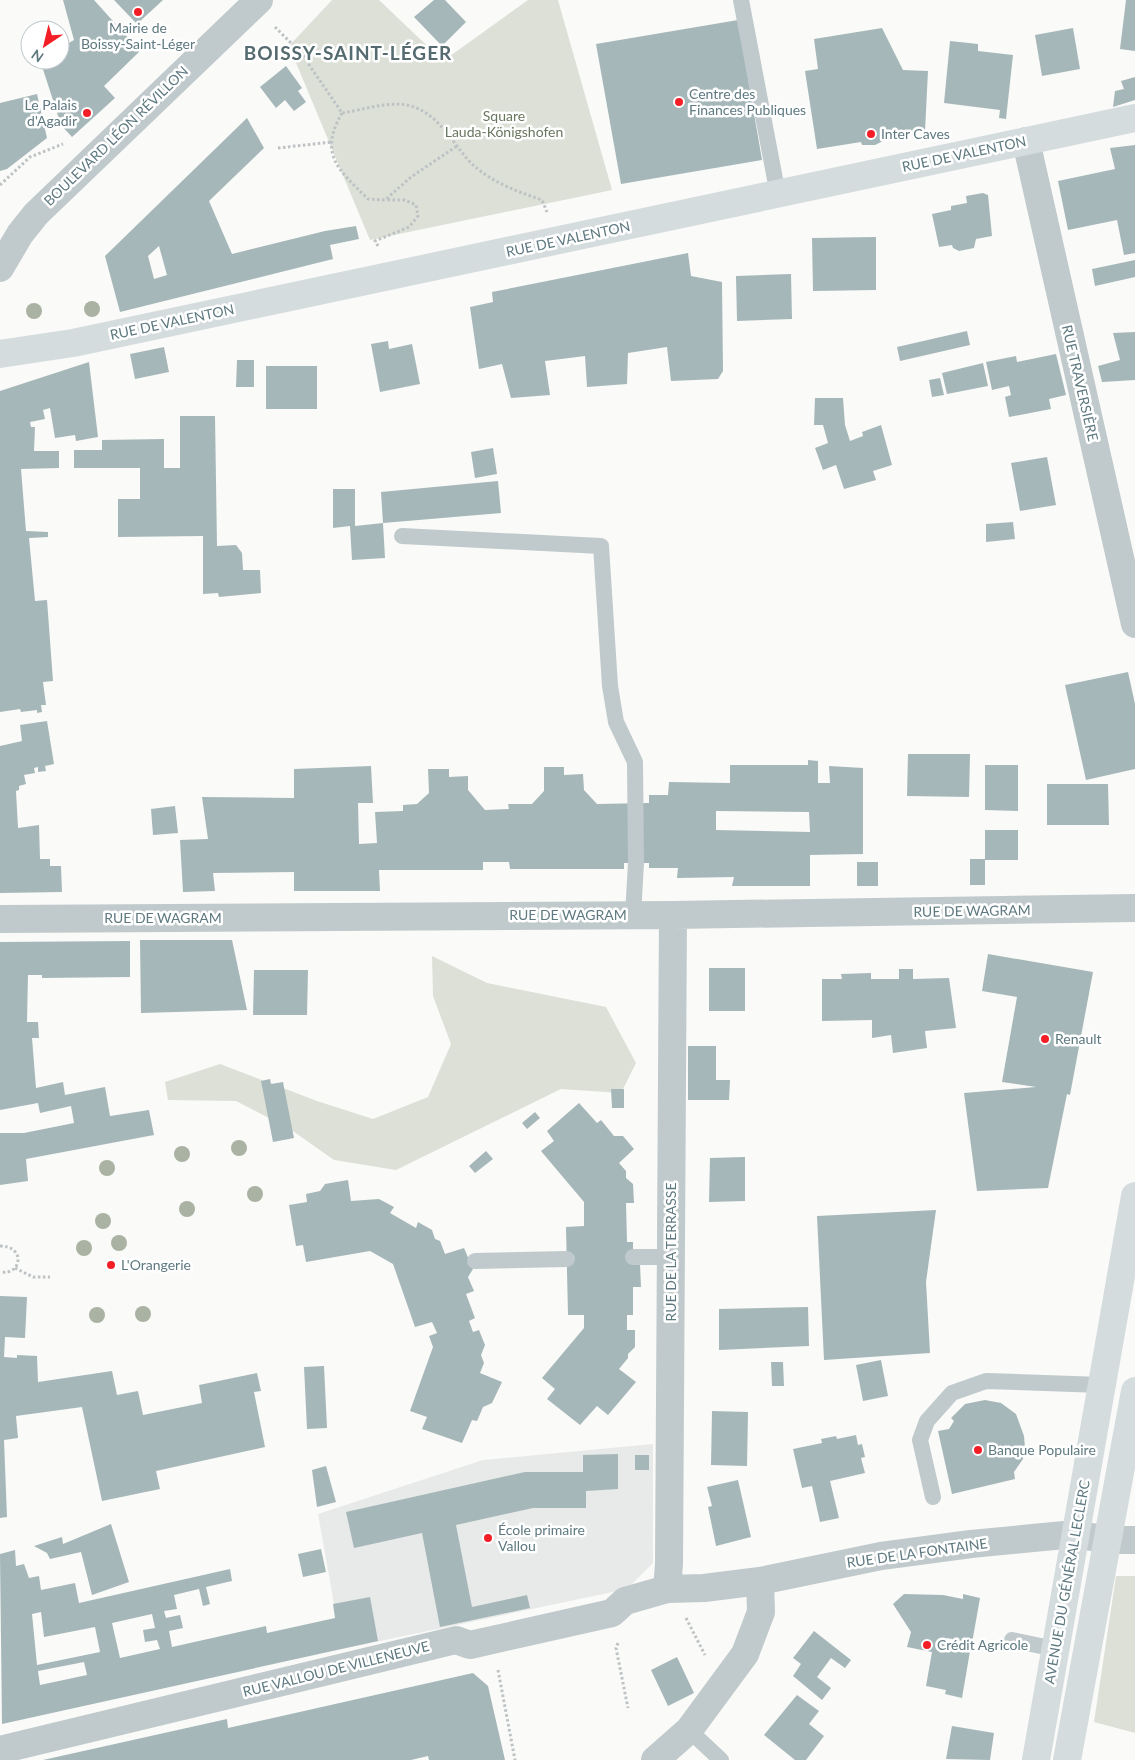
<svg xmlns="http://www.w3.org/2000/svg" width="1135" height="1760" font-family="Lato,sans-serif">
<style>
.built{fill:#e8eae9}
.green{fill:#dce0d6}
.building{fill:#a6b7b9;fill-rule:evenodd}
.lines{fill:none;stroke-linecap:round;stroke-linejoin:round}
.path{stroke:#bdc2c4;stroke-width:3;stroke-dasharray:2.5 2.5;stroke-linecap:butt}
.service{stroke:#c0c9cb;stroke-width:16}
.minor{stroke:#c0c9cb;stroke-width:28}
.secondary{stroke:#d5dcde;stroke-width:28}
.tree{fill:#aab2a3}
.poi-dot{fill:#f41e26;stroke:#fff;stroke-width:2}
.labels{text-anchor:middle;stroke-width:5;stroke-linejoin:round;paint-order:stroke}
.poi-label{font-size:14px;fill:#5e7980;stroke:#fff;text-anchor:start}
.park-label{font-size:14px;fill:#69775e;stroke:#fff}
.street-label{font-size:14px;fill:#5e7980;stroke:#fff}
.district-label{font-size:19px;font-weight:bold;letter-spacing:1px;fill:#556b70;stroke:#fff}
</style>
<rect width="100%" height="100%" fill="#fafaf8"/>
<!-- built -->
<path class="built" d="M653 1444V1563L627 1589 342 1649 318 1514 483 1460Z"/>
<!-- green -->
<path class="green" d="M332 0H379L443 61 528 0H558L612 190 370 240 289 46Z
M432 956 487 983 606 1007 636 1063 621 1093 561 1089 396 1170 334 1160 290 1129 236 1101 168 1100 165 1082 220 1064 317 1101 373 1119 428 1097 451 1044 433 996Z
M1116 1576H1135V1733L1094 1722Z"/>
<!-- building -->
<path class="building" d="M63 0H94L140 51 104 86 115 98 72 137 61 125 40 60H60V48L74 40Z
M114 0H163L137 24Z
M434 0H445L466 22 442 46 414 17Z
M1126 0H1135V51L1120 49Z
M738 20 762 160 621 184 596 44Z
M882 28 903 70 928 71 925 131 883 138V141L875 145H862L861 142 817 149 805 71 818 69 814 39Z
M1073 28 1080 69 1042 76 1035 35Z
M950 41 978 44V51L1013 55 1006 119 999 118 1000 110 944 103Z
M286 66 302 88 298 91 306 102 294 111 285 100 276 108 260 87Z
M1135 77V100L1113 107 1115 91 1124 89 1121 81Z
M37 94 47 138 7 169 0 171V103Z
M247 118 264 148 209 201 232 254 325 231 356 226 359 239 330 245 333 259 120 312 105 256ZM159 246 167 275 154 279 148 256Z
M1135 145V253L1124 255 1117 220 1068 230 1058 181 1115 169 1110 148Z
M983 193 988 195 992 236 976 239 974 248 959 251 953 248 952 245 939 247 932 214 951 210V206L967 203 966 196Z
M876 237V290L813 291 812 238Z
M688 253 691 276 722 282 723 371 718 379 671 381 667 347 628 353 627 384 587 387 585 356 545 361 550 395 511 398 502 364 479 369 470 307 493 302 492 292Z
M1135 260V277L1095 286 1092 269Z
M791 274 792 319 737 321 736 276Z
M967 331 970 345 900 361 897 347Z
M1135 332V380L1102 382 1098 366 1120 360 1113 333Z
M388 341 389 349 412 344 420 384 380 392 371 344Z
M164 347 169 372 135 379 130 354Z
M1056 354 1066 395 1049 399 1051 409 1009 417 1005 397 1011 395 1009 386 992 390 986 362 1016 356 1017 362Z
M237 360H254V387H236Z
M89 362 98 437 76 441 75 435 55 438 50 408 43 410 45 419 30 422 31 427H35L34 451H59V468L21 469 26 531 48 532V537L29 538 35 601 47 600 53 681 43 682 46 705H41L42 712 37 713V710L21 712 20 709 0 712V391Z
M983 363 988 386 947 394 942 373Z
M266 366H317V409H266Z
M940 378 944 395 932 397 929 380Z
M815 398H843L845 425 850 441 863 436 862 432 881 425 892 465 873 471 876 480 844 489 836 465 823 470 815 448 828 443 823 425H814Z
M180 416H215L217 546 236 545 242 553 243 570H260L261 593 219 597 218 593 203 594V536L118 537V499H140V468H74V450H102V440L164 439V468H180Z
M493 448 497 474 475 478 471 452Z
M1047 457 1056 505 1020 511 1011 463Z
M498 481 501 513 383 523 385 558 352 560 350 526 333 528V489H355V526L383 523 381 492Z
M1013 522 1015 539 986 542V524Z
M1128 672 1135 704V769L1086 780 1065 685Z
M47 721 54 764 45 766 46 771 38 772V767L34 768 35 773 24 775 26 784 19 786V790L16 791 18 828 39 825 40 859H50V866H61L62 892 0 893V746L22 741 20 725Z
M908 754H970L969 797 907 796Z
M808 760 818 761V783H830L829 766 863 768V854L810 855V886H732L734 877 677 878 678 868H649V863H624V869H510L509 862H483V870H379L380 891H294V872L213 873 215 891 183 892 180 840 208 839 202 797 294 798V769L371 766 373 803H358L359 844 377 843 375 812 403 811V805L417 804 429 793 428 769H449V777L468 776V790L485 810 509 809 508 804H532L544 791V767H564V775L583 774 584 790 597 804 649 803V795H668L669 782 730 783V765H808ZM716 811 809 812 810 832 716 830Z
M985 765H1018V811L985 810Z
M1047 784H1108L1109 825H1047Z
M175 806 178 833 153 835 151 809Z
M985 830H1018V860H985Z
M970 859H985V885H970Z
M857 862H878V886H857Z
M140 940H232L247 1010 141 1013Z
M130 941V977L42 978V975H28L27 1022H38L39 1038H32L36 1088 63 1082 65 1095 105 1087 110 1116 149 1110 154 1135 26 1159 28 1181 0 1185V1133H24L74 1123 71 1106 40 1113 38 1103 0 1110V942Z
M988 954 1093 972 1070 1095 1067 1094 1048 1188 977 1191 964 1093 1036 1087 1002 1082 1017 997 982 991Z
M709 968H745V1011H709Z
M899 969H913V979L949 978 956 1028 925 1031 927 1048 893 1053 891 1035 872 1038V1020L822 1021V979H842L841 974 871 973V979H899Z
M254 970H308L307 1015H253Z
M688 1046H716V1080H730L729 1100H688Z
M270 1079 271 1084 283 1082 294 1138 273 1142 261 1081Z
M611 1089H624V1108H612Z
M579 1103 597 1123 601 1120 614 1136H623L634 1149 619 1163 626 1171V1178L633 1184 634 1203H626L627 1242H633V1257L640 1264 641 1287H633V1315H627V1330H635V1347L628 1354V1358L619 1369 636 1382 608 1415 597 1406 580 1425 547 1399 555 1389 542 1378 584 1328V1315H568L566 1227 584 1226V1202L541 1151 554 1141 547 1131Z
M535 1112 540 1118 527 1129 522 1123Z
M486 1151 493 1159 475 1173 469 1166Z
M745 1157V1201L709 1202 710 1158Z
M348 1180 351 1201 379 1199 394 1207 390 1213 416 1228 418 1222 432 1230 435 1239 440 1241 445 1254 464 1248 473 1269 468 1277 474 1291 466 1294 475 1318 469 1321 473 1332 479 1330 485 1345 481 1355 484 1363 480 1373 502 1382 492 1403 483 1407 477 1421 472 1420 462 1443 422 1429 427 1417 410 1411 433 1347 429 1336 437 1333 432 1322 415 1327 393 1264 370 1251 306 1262 303 1245 296 1246 289 1205 307 1202 306 1194 320 1191 325 1184Z
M936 1210 926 1282 930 1353 824 1360 817 1216Z
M0 1296 27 1297 25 1338 5 1337 4 1357 17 1358V1355L37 1356 38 1382 112 1371 117 1395 138 1391 143 1415 202 1403 199 1385 257 1373 261 1391 254 1392 265 1447 156 1471 160 1489 102 1501 82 1407 16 1416 18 1438 4 1440 7 1517 0 1518Z
M808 1307 809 1346 719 1350V1309Z
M881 1360 888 1396 863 1401 856 1365Z
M771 1362H783L784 1386H772Z
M324 1366 327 1428 307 1429 304 1367Z
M985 1400 1001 1403 1016 1414 1024 1436 1025 1448 1023 1459 1014 1472 1015 1479 952 1494 938 1431 949 1429 954 1421 951 1418 965 1404Z
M712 1411 748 1412 747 1466 711 1465Z
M856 1435 858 1445 862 1444 865 1457 861 1458 865 1473 830 1481 839 1518 820 1522 812 1486 802 1488 793 1449 822 1443 821 1439 836 1436 837 1439Z
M618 1454V1489L586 1491V1508H533L456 1525 472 1607 527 1595 530 1608 440 1627 422 1533 354 1548 346 1512 525 1472H583V1455Z
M635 1455H649V1470H635Z
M326 1466 336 1502 317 1507 312 1470Z
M738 1480 751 1537 716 1546 708 1507 712 1506 707 1487Z
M111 1524 129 1582 92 1595 81 1552 50 1559 47 1553 34 1546 62 1537 63 1544Z
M321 1549 326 1572 303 1577 298 1554Z
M15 1550 16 1566 24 1564 29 1578 39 1576 41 1590 75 1583 79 1603 230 1569 232 1581 206 1587 210 1604 203 1606 199 1589 174 1595 177 1609 164 1611 166 1618 180 1615 183 1628 169 1631 172 1647 266 1626 267 1633 335 1618 333 1604 370 1597 378 1641 2 1724 0 1554ZM41 1612 44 1637 95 1627 100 1652 37 1665 32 1614ZM152 1614 155 1628 143 1630 145 1642 157 1640 160 1649 120 1658 112 1623ZM84 1662 87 1675 40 1685 38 1671Z
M904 1594 943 1595 963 1599V1594L980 1598 972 1643 947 1638 945 1646 970 1651 962 1698 945 1694 946 1690 926 1686 932 1652 907 1647 911 1632 893 1604Z
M814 1631 851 1660 845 1668 831 1658 817 1677 831 1688 822 1700 793 1676 801 1664 793 1658Z
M677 1657 694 1693 668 1706 651 1670Z
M473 1673 488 1686 505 1760H429L428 1756 411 1760H43L227 1719 228 1728Z
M797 1695 819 1711 809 1724 824 1736 806 1760H795L764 1735Z
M952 1726 994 1733 990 1760 946 1759Z"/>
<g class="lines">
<!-- path -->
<path class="path" d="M275 27 301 53 342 113C363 110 393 99 414 107 441 117 452 143 471 163 491 182 516 191 542 200L547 212
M342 113C318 155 339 170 368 199L385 200 411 177 457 146
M278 148 332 142
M0 185 30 157 63 144
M378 246 375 241 409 227 418 216 416 205 405 200H385
M0 1246C26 1246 22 1276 0 1272
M15 1268 33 1277H50
M686 1618 705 1655
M618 1643 616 1648 628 1708
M498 1670 515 1760"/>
<!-- service -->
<path class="service" d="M741 0 778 195
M402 536 601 546 610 686 616 722 635 762 636 863 633 915
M633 1257H671
M475 1261 567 1259
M933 1497 920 1440 927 1421 952 1393 986 1381 1101 1385
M1012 1640 1055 1649
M689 1730 721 1760"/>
<!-- minor -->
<path class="minor" d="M1026 141 1135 624
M0 268 20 234 36 214 259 0
M0 919 673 915 1135 908
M667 1589 669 1564 673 915
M0 1750 456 1640 470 1645 612 1613 625 1601 667 1589 704 1588 760 1581 881 1556 971 1544 1075 1534 1108 1540H1135
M655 1760 689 1730 745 1654 761 1612 760 1581"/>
<!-- secondary -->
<path class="secondary" d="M0 354 73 343 1135 118
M1036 1760 1135 1196
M1067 1760 1135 1391"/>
</g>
<!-- trees -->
<g class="tree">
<circle cx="92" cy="309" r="8"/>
<circle cx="34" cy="311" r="8"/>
<circle cx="239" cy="1148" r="8"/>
<circle cx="182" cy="1154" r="8"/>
<circle cx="107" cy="1168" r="8"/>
<circle cx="255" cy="1194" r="8"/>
<circle cx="187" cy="1209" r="8"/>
<circle cx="103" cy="1221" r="8"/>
<circle cx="119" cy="1243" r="8"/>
<circle cx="84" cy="1248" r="8"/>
<circle cx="143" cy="1314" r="8"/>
<circle cx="97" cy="1315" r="8"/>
</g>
<!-- markers -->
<g class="poi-dot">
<circle cx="138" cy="12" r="5"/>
<circle cx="679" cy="102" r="5"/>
<circle cx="87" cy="113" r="5"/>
<circle cx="871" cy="134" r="5"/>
<circle cx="1045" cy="1039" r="5"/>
<circle cx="111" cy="1265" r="5"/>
<circle cx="978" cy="1450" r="5"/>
<circle cx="488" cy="1538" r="5"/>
<circle cx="927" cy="1645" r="5"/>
</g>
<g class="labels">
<!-- poi labels -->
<g class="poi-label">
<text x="138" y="33" text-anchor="middle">Mairie de<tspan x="138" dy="16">Boissy-Saint-Léger</tspan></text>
<text x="689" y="99">Centre des<tspan x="689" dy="16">Finances Publiques</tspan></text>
<text x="77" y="110" text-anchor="end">Le Palais<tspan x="77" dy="16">d'Agadir</tspan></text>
<text x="881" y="139">Inter Caves</text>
<text x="1055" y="1044">Renault</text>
<text x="121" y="1270">L'Orangerie</text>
<text x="988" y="1455">Banque Populaire</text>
<text x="498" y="1535">École primaire<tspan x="498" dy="16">Vallou</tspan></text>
<text x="937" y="1650">Crédit Agricole</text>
</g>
<!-- park labels -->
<g class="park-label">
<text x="504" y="121">Square<tspan x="504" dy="16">Lauda-Königshofen</tspan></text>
</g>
<!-- street labels -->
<g class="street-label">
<text transform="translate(116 136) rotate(-44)" y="5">BOULEVARD LÉON RÉVILLON</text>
<text transform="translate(964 154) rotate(-12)" y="5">RUE DE VALENTON</text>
<text transform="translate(568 239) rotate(-12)" y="5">RUE DE VALENTON</text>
<text transform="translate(172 322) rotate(-12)" y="5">RUE DE VALENTON</text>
<text transform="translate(1080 383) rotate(77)" y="5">RUE TRAVERSIÈRE</text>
<text transform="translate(972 911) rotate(-1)" y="5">RUE DE WAGRAM</text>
<text x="568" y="920">RUE DE WAGRAM</text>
<text x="163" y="923">RUE DE WAGRAM</text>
<text transform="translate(671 1252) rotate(-90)" y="5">RUE DE LA TERRASSE</text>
<text transform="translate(917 1553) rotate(-8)" y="5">RUE DE LA FONTAINE</text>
<text transform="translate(1067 1582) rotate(-80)" y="5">AVENUE DU GÉNÉRAL LECLERC</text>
<text transform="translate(336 1669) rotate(-14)" y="5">RUE VALLOU DE VILLENEUVE</text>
</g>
<!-- district labels -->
<g class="district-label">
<text x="348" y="60">BOISSY-SAINT-LÉGER</text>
</g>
</g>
<!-- north arrow -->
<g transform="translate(45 45) rotate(215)"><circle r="24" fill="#ffffff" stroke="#bfc9cc"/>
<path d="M0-4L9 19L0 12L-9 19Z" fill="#f41e26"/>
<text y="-8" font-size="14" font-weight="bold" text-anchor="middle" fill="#5e7980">N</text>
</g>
</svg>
